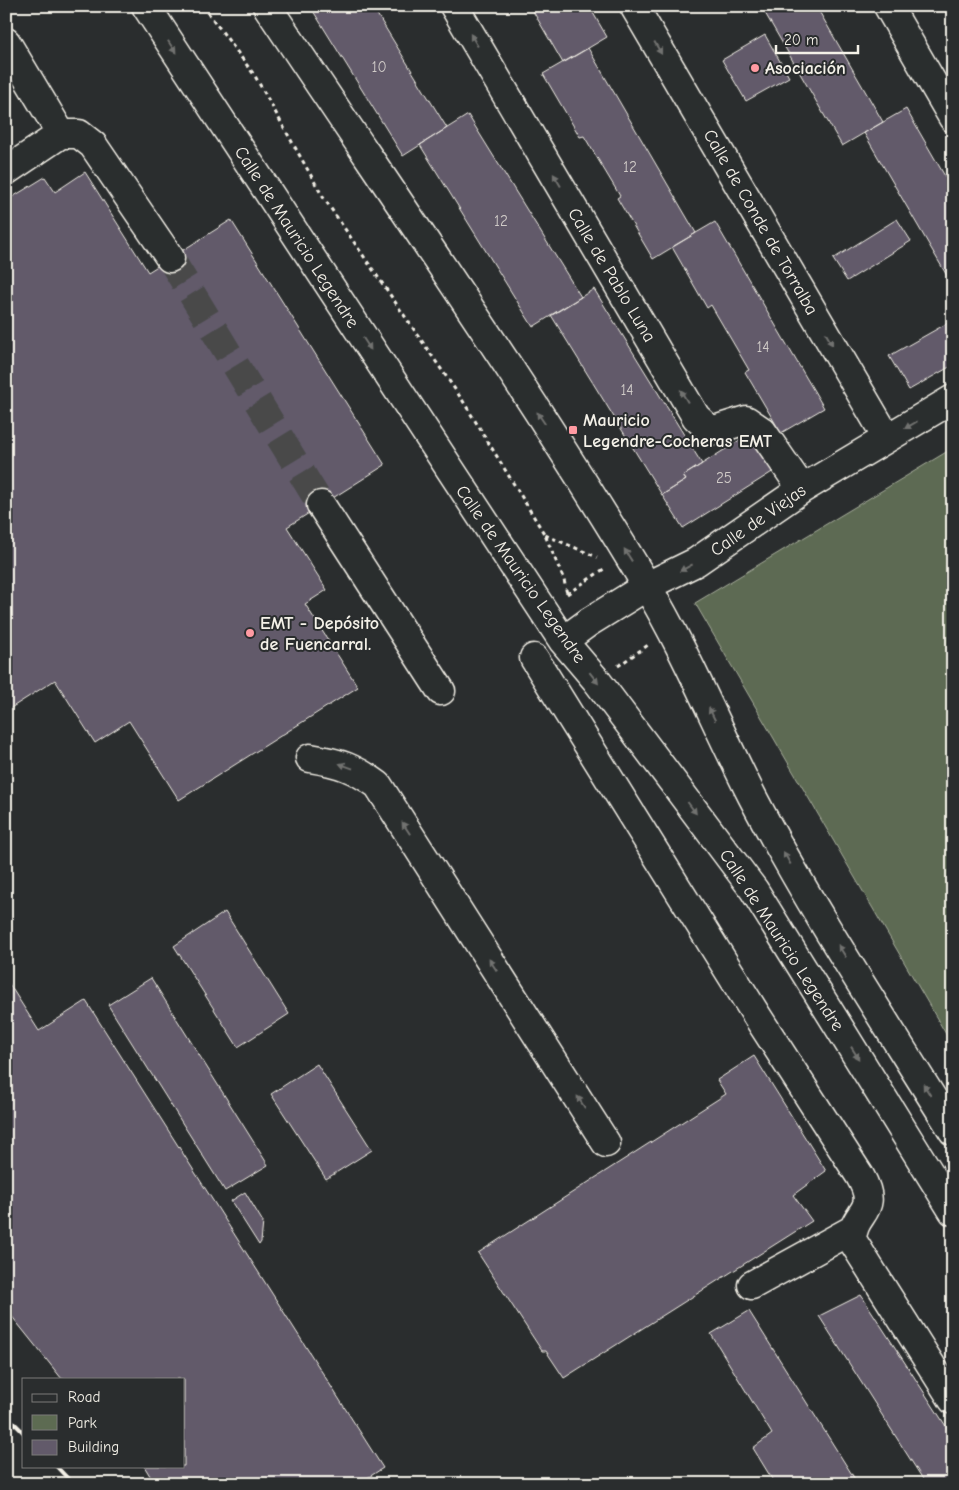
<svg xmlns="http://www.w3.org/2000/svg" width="959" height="1490" font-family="'Comic Neue',sans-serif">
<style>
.green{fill:#5d6b52;stroke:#a8ae9d}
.building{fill:#625a6a;stroke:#f4f1e8}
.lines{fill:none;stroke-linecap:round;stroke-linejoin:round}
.minor-tunnel{stroke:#484a4a;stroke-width:28;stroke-dasharray:28 14;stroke-linecap:butt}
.minor-casing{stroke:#f4f1e8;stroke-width:31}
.path{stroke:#f4f1e8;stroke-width:3;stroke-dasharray:4 4;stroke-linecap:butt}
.minor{stroke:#2a2d2e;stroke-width:28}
.rail{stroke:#f4f1e8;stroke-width:4}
.oneway{fill:#71726f}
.poi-dot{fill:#ff9aa2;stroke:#2a2d2e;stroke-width:2}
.labels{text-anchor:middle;stroke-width:4;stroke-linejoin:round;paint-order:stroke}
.number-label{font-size:15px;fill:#d0cbc8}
.poi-label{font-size:18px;font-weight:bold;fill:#f4f1e8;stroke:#2a2d2e;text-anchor:start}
.street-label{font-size:18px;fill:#f4f1e8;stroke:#2a2d2e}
</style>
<rect width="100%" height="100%" fill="#2a2d2e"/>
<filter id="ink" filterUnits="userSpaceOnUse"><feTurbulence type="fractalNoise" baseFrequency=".02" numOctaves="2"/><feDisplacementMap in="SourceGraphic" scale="10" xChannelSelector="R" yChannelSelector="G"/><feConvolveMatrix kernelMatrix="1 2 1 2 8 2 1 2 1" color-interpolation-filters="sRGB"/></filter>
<g filter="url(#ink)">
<!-- green -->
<path class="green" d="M953 448V1046L695 603Z"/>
<!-- building -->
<path class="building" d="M310 6H372L447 128 403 156Z
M530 6H589L607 37 563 63Z
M761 6H816L883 122 842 146Z
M765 35 789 77 746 101 722 60Z
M588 48 696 233 653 259 617 198 620 196 584 136 580 137 543 74Z
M906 109 953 190V286L864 133Z
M468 115 581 297 533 327 420 145Z
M85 172 148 272 231 220 385 465 287 527 327 590 305 604 358 687 179 800 129 721 95 743 55 680 6 711V201L45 177 55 192Z
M897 219 911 241 847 281 833 259Z
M715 222 824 408 781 433 745 372 749 370 711 305 707 308 672 247Z
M594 289 702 464 683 476 686 480 662 495 551 315Z
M953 320V365L909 390 889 356Z
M754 431 777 469 683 528 662 495 686 480 683 476Z
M225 912 289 1014 238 1047 174 946Z
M151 978 268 1165 225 1191 108 1005Z
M6 979 39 1031 86 1001 383 1468 358 1484H155L144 1466H184V1379H62L6 1309Z
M754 1056 826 1171 793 1195 812 1221 564 1378 546 1351H542L478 1253 726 1094 717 1080Z
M317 1064 372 1150 326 1179 271 1094Z
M245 1192 263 1222 261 1242 259 1245 231 1201Z
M861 1295 953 1437V1484H926L819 1316Z
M749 1311 858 1484H775L753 1448 772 1434 711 1334Z"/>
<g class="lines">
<!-- minor-tunnel -->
<path class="minor-tunnel" d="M170 258 321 505"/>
<!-- minor casing -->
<g class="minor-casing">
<path id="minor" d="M146 6 563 641 597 681 754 890 953 1211
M267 6C394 197 527 386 645 583 686 651 716 725 752 796 812 911 885 1021 953 1131
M454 6 696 417 711 431 746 420 762 431 802 489
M634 6 887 438
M888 6 953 118
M6 42 61 134 6 171
M61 134H79L93 145 170 258
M321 505 441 691
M563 641 589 622 647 586 696 562 802 489 953 399
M534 658 757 1016 860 1176C881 1213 853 1210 852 1240L953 1400
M310 758C340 763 353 767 378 785L606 1143
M752 1285 852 1230"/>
</g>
<!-- path -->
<path class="path" d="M203 6 255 76 323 197 463 401 545 535 564 580 567 594
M545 535 597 557
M567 594 604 569
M618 666 648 645"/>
<!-- minor -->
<use href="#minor" class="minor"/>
<!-- rail -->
<path class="rail" d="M6 1415 24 1433
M56 1466 73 1484"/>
</g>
<!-- one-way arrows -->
<defs><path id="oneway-solid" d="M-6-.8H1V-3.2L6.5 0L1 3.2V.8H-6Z" transform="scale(1.25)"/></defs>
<g class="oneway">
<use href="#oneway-solid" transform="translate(474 40) rotate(-121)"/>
<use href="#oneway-solid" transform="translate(172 47) rotate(57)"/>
<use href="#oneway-solid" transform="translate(658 48) rotate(60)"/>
<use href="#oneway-solid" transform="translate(557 180) rotate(-121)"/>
<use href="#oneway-solid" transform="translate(829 339) rotate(60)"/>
<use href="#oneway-solid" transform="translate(367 344) rotate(57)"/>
<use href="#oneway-solid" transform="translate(684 396) rotate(-121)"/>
<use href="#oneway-solid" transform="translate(541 418) rotate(-124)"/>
<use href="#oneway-solid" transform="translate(911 425) rotate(150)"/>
<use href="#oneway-solid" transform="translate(628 555) rotate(-122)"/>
<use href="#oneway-solid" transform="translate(686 568) rotate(152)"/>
<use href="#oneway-solid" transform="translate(594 678) rotate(52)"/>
<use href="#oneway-solid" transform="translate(712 714) rotate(-116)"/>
<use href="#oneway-solid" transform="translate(346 766) rotate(-160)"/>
<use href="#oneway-solid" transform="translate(692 808) rotate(53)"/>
<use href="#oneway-solid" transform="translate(406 828) rotate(-123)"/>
<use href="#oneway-solid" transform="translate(787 858) rotate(-119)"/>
<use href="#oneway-solid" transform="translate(842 951) rotate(-122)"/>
<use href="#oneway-solid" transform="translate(493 965) rotate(-123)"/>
<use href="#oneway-solid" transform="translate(855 1053) rotate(58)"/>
<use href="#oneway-solid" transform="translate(927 1090) rotate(-122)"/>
<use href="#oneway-solid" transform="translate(581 1102) rotate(-123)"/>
</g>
</g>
<!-- markers -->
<g class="poi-dot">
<circle cx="755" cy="68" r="5"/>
<rect x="568" y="425" width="10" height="10" rx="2.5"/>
<circle cx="250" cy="633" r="5"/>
</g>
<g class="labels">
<!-- number labels -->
<g class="number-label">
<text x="379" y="72">10</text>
<text x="630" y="172">12</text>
<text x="501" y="226">12</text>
<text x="763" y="352">14</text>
<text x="627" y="395">14</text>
<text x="724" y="483">25</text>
</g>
<!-- poi labels -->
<g class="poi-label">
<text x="765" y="74">Asociación</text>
<text x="583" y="426">Mauricio<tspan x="583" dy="21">Legendre-Cocheras EMT</tspan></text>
<text x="260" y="629">EMT - Depósito<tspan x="260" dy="21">de Fuencarral.</tspan></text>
</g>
<!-- street labels -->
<g class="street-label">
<text transform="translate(761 222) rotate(60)" y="6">Calle de Conde de Torralba</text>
<text transform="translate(297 237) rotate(57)" y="6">Calle de Mauricio Legendre</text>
<text transform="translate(612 275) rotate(59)" y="6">Calle de Pablo Luna</text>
<text transform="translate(758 520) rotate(-35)" y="6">Calle de Viejas</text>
<text transform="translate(521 574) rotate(55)" y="6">Calle de Mauricio Legendre</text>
<text transform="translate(782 940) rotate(57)" y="6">Calle de Mauricio Legendre</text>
</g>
</g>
<!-- margin -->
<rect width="959" height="1490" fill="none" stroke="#2a2d2e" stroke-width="25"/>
<rect x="12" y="12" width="934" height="1465" fill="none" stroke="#f4f1e8" stroke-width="2" filter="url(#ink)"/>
<!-- legend -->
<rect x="22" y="1378" width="162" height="90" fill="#2a2d2e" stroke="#7b7b78"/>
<rect x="32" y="1394" width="25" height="8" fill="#2a2d2e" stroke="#7b7b78"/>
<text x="68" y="1402" font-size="15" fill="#f4f1e8">Road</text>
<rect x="32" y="1415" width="25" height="15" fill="#5d6b52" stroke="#7b7b78"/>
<text x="68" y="1428" font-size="15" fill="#f4f1e8">Park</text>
<rect x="32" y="1440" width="25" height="15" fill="#625a6a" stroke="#7b7b78"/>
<text x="68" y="1452" font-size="15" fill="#f4f1e8">Building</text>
<!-- scale -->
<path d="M776 45v8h82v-8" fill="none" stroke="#f4f1e8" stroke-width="2.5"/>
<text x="784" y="45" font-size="15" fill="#f4f1e8" stroke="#2a2d2e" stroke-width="4" paint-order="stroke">20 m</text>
</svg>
